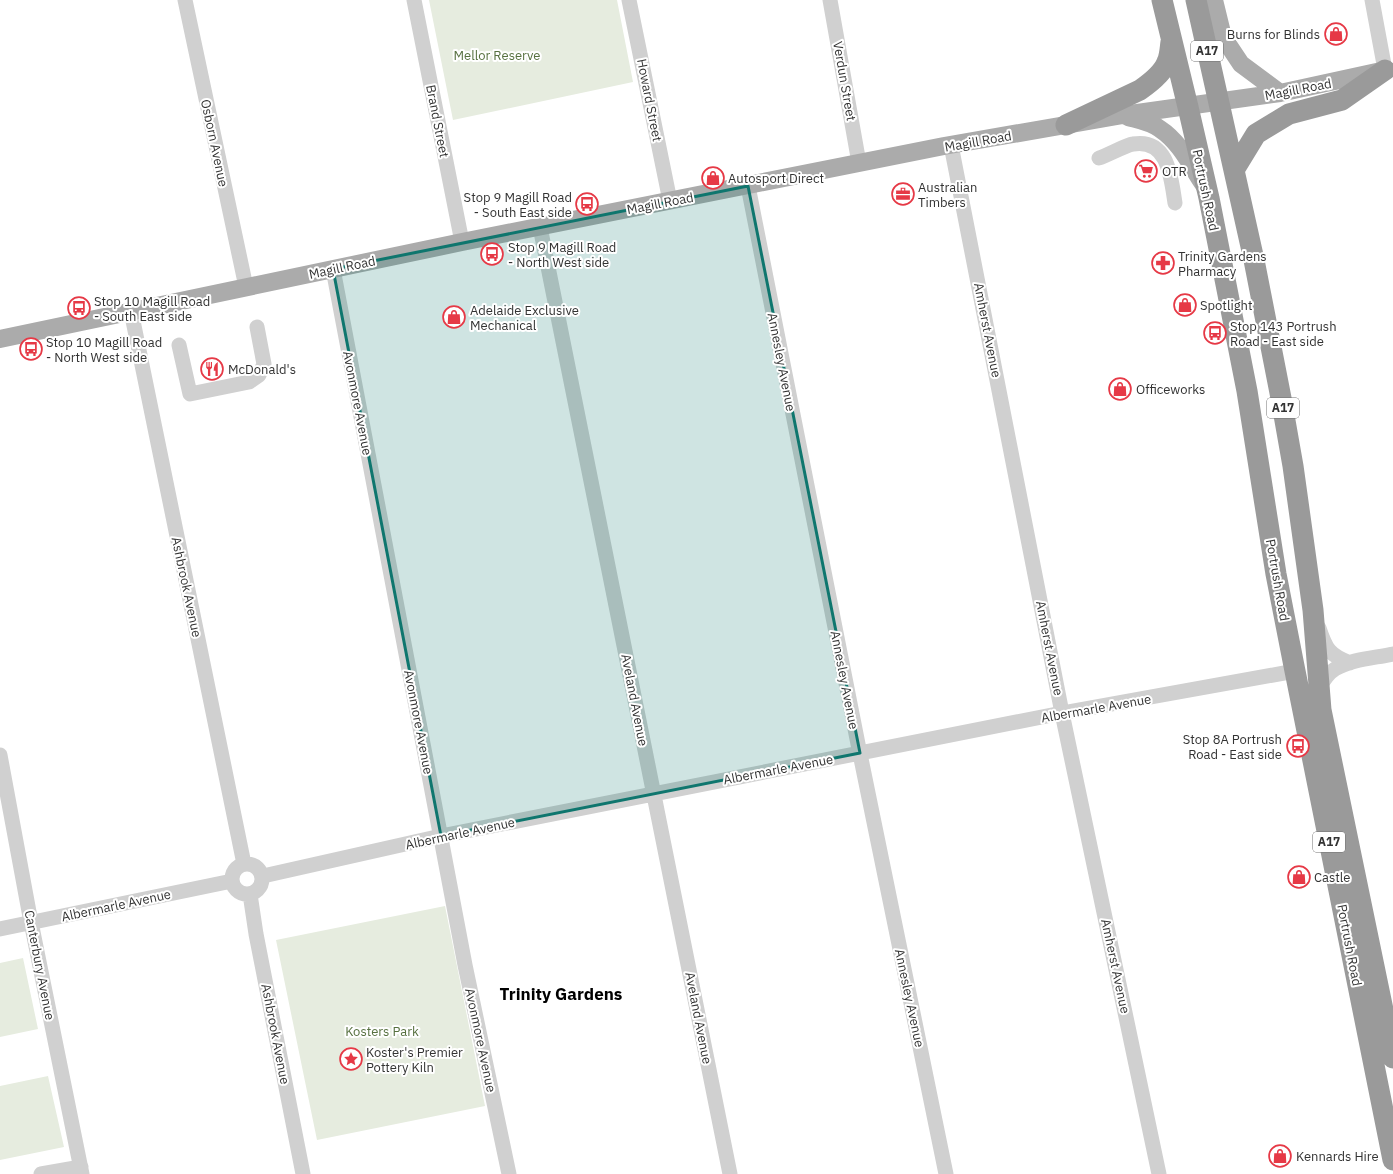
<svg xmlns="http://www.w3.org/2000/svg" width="1393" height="1174" font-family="'IBM Plex Sans',sans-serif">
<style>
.green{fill:#e6ecdf}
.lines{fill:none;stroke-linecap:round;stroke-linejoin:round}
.minor{stroke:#d0d0d0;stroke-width:15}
.major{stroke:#ababab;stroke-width:18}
.highway{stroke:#9a9a9a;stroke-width:21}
.marked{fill:#0f766e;fill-opacity:0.2;stroke:#0f766e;stroke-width:3;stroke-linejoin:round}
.labels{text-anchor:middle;stroke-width:4;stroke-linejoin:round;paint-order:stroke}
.shield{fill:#fff;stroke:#707070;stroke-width:1}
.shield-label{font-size:12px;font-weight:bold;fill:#333}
.poi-label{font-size:13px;fill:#333;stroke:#fff;text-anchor:start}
.park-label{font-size:13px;fill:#56703f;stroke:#fff}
.street-label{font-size:13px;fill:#333;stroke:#fff}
.district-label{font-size:17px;font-weight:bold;fill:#000;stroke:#fff}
</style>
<rect width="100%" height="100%" fill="#fff"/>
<!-- green -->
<path class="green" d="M429 0H617L633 82 453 120Z
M445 906 485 1106 317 1140 276 940Z
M23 958 38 1029 0 1037V963Z
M48 1076 64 1147 0 1160V1086Z"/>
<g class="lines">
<!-- minor -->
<path class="minor" d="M185 0 246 287
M414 0 462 242
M629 0 670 201
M830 0 859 163
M1372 0 1385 70
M951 145 1062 713 1159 1174
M1099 158C1108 155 1126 145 1133 144 1169 138 1171 179 1175 203
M748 186 858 744 946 1174
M540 227 730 1174
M333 269 465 965 509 1174
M131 311 244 864
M179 345 190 394 249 382 259 375 264 364 257 327
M1319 628C1326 649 1329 655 1350 663
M1319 688C1323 681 1328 673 1335 669 1351 659 1375 658 1393 654
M0 755 30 917 82 1174
M232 879a15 15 0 1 1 30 0a15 15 0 1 1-30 0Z
M263 876 441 836 1062 713 1295 671
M250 894 256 934 303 1174
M0 929 232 881
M41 1174 81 1167"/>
<!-- major -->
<path class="major" d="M1214 0 1223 37 1241 64 1280 93
M1128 117C1139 120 1151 122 1160 129 1180 142 1191 166 1204 185
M0 339 462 242 944 146 1123 115 1280 93 1381 71"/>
<!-- highway -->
<path class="highway" d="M1162 0 1188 107 1209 198 1247 391 1276 574 1295 671 1393 1160
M1196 0 1254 260 1281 398 1293 466 1313 610 1321 710 1393 1058
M1066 125 1140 90C1150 83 1163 73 1167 62 1170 56 1170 48 1171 42
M1234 170 1256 134 1289 114 1342 100 1385 70"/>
</g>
<!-- marked area -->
<path class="marked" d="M748 186 860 753 441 836 333 269Z"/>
<!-- icons -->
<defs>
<g id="shop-ring" transform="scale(1.15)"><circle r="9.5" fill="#fff" stroke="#e63946" stroke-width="1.5"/><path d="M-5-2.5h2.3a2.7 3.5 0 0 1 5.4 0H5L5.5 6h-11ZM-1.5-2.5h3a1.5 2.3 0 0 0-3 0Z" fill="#e63946"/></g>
<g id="supermarket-ring" transform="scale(1.15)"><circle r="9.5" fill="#fff" stroke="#e63946" stroke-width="1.5"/><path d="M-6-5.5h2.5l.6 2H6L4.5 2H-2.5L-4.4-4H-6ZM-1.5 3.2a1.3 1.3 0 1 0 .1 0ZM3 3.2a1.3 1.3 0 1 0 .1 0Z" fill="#e63946"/></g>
<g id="office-ring" transform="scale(1.15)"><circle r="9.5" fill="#fff" stroke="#e63946" stroke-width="1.5"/><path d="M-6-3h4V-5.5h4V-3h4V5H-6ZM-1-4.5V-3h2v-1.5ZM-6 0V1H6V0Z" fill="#e63946"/></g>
<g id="bus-ring" transform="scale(1.15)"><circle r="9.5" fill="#fff" stroke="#e63946" stroke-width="1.5"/><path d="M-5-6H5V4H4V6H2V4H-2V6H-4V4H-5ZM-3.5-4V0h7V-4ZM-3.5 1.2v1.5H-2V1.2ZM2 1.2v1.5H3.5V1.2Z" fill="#e63946"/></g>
<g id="pharmacy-ring" transform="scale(1.15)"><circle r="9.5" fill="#fff" stroke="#e63946" stroke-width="1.5"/><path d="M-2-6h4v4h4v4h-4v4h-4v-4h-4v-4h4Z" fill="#e63946"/></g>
<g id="restaurant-ring" transform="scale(1.15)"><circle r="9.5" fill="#fff" stroke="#e63946" stroke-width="1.5"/><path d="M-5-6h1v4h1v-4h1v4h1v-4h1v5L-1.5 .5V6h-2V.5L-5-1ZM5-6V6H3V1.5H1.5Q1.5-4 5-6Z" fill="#e63946"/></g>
<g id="sight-ring" transform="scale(1.15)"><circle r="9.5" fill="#fff" stroke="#e63946" stroke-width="1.5"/><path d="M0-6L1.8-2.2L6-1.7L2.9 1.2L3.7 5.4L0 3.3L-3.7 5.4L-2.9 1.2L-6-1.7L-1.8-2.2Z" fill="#e63946"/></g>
</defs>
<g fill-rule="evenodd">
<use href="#shop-ring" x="1336" y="34"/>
<use href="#supermarket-ring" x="1146" y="171"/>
<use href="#shop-ring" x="713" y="178"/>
<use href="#office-ring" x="903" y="194"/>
<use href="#bus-ring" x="587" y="204"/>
<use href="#bus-ring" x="492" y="254"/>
<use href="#pharmacy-ring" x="1163" y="263"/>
<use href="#shop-ring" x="1185" y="305"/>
<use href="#bus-ring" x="79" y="308"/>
<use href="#shop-ring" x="454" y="317"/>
<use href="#bus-ring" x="1215" y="333"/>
<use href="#bus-ring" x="31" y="349"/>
<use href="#restaurant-ring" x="212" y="369"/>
<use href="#shop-ring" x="1120" y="389"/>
<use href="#bus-ring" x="1298" y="746"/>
<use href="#shop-ring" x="1299" y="877"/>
<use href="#sight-ring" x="351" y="1059"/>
<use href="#shop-ring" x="1280" y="1156"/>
</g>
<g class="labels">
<!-- shield labels -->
<g class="shield">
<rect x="1191" y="41" width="32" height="20" rx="3"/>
<rect x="1267" y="398" width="32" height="20" rx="3"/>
<rect x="1313" y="832" width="32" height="20" rx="3"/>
</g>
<g class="shield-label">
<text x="1207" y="55">A17</text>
<text x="1283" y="412">A17</text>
<text x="1329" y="846">A17</text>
</g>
<!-- poi labels -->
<g class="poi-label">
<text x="1320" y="39" text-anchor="end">Burns for Blinds</text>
<text x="1162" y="176">OTR</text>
<text x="728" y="183">Autosport Direct</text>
<text x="918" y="192">Australian<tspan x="918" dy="15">Timbers</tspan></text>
<text x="572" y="202" text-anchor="end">Stop 9 Magill Road<tspan x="572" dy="15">- South East side</tspan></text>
<text x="508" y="252">Stop 9 Magill Road<tspan x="508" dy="15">- North West side</tspan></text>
<text x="1178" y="261">Trinity Gardens<tspan x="1178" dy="15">Pharmacy</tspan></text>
<text x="94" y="306">Stop 10 Magill Road<tspan x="94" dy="15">- South East side</tspan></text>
<text x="1200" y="310">Spotlight</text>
<text x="470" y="315">Adelaide Exclusive<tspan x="470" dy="15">Mechanical</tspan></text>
<text x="1230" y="331">Stop 143 Portrush<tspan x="1230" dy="15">Road - East side</tspan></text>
<text x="46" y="347">Stop 10 Magill Road<tspan x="46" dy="15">- North West side</tspan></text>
<text x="228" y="374">McDonald's</text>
<text x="1136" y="394">Officeworks</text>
<text x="1282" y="744" text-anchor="end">Stop 8A Portrush<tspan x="1282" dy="15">Road - East side</tspan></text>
<text x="1314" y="882">Castle</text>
<text x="366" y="1057">Koster's Premier<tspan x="366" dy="15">Pottery Kiln</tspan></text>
<text x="1296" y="1161">Kennards Hire</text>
</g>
<!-- park labels -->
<g class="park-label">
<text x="497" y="60">Mellor Reserve</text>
<text x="382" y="1036">Kosters Park</text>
</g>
<!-- street labels -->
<g class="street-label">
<text transform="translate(845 81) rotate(80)" y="5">Verdun Street</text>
<text transform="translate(1298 89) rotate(-11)" y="5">Magill Road</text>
<text transform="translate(650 100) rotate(79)" y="5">Howard Street</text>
<text transform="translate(438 121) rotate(79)" y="5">Brand Street</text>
<text transform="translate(978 141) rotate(-10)" y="5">Magill Road</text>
<text transform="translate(215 143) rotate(78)" y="5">Osborn Avenue</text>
<text transform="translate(1206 190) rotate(78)" y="5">Portrush Road</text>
<text transform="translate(660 203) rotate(-11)" y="5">Magill Road</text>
<text transform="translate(342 267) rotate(-12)" y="5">Magill Road</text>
<text transform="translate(988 330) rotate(79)" y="5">Amherst Avenue</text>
<text transform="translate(782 362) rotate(79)" y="5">Annesley Avenue</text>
<text transform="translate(358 403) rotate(79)" y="5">Avonmore Avenue</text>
<text transform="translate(1278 580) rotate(80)" y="5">Portrush Road</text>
<text transform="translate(187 587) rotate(78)" y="5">Ashbrook Avenue</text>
<text transform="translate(1050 648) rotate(79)" y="5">Amherst Avenue</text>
<text transform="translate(845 680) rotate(79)" y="5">Annesley Avenue</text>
<text transform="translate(635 700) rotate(79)" y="5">Aveland Avenue</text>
<text transform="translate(1096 708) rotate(-10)" y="5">Albermarle Avenue</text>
<text transform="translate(419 722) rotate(79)" y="5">Avonmore Avenue</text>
<text transform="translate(778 769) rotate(-11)" y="5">Albermarle Avenue</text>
<text transform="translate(460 833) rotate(-12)" y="5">Albermarle Avenue</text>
<text transform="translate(116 905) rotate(-12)" y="5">Albermarle Avenue</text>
<text transform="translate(1350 945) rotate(79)" y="5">Portrush Road</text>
<text transform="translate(40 965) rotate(79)" y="5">Canterbury Avenue</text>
<text transform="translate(1116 966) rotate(78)" y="5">Amherst Avenue</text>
<text transform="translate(910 998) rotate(78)" y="5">Annesley Avenue</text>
<text transform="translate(699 1018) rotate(79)" y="5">Aveland Avenue</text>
<text transform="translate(276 1034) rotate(79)" y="5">Ashbrook Avenue</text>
<text transform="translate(481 1040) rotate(78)" y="5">Avonmore Avenue</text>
</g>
<!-- district labels -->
<g class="district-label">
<text x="561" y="1000">Trinity Gardens</text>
</g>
</g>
</svg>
